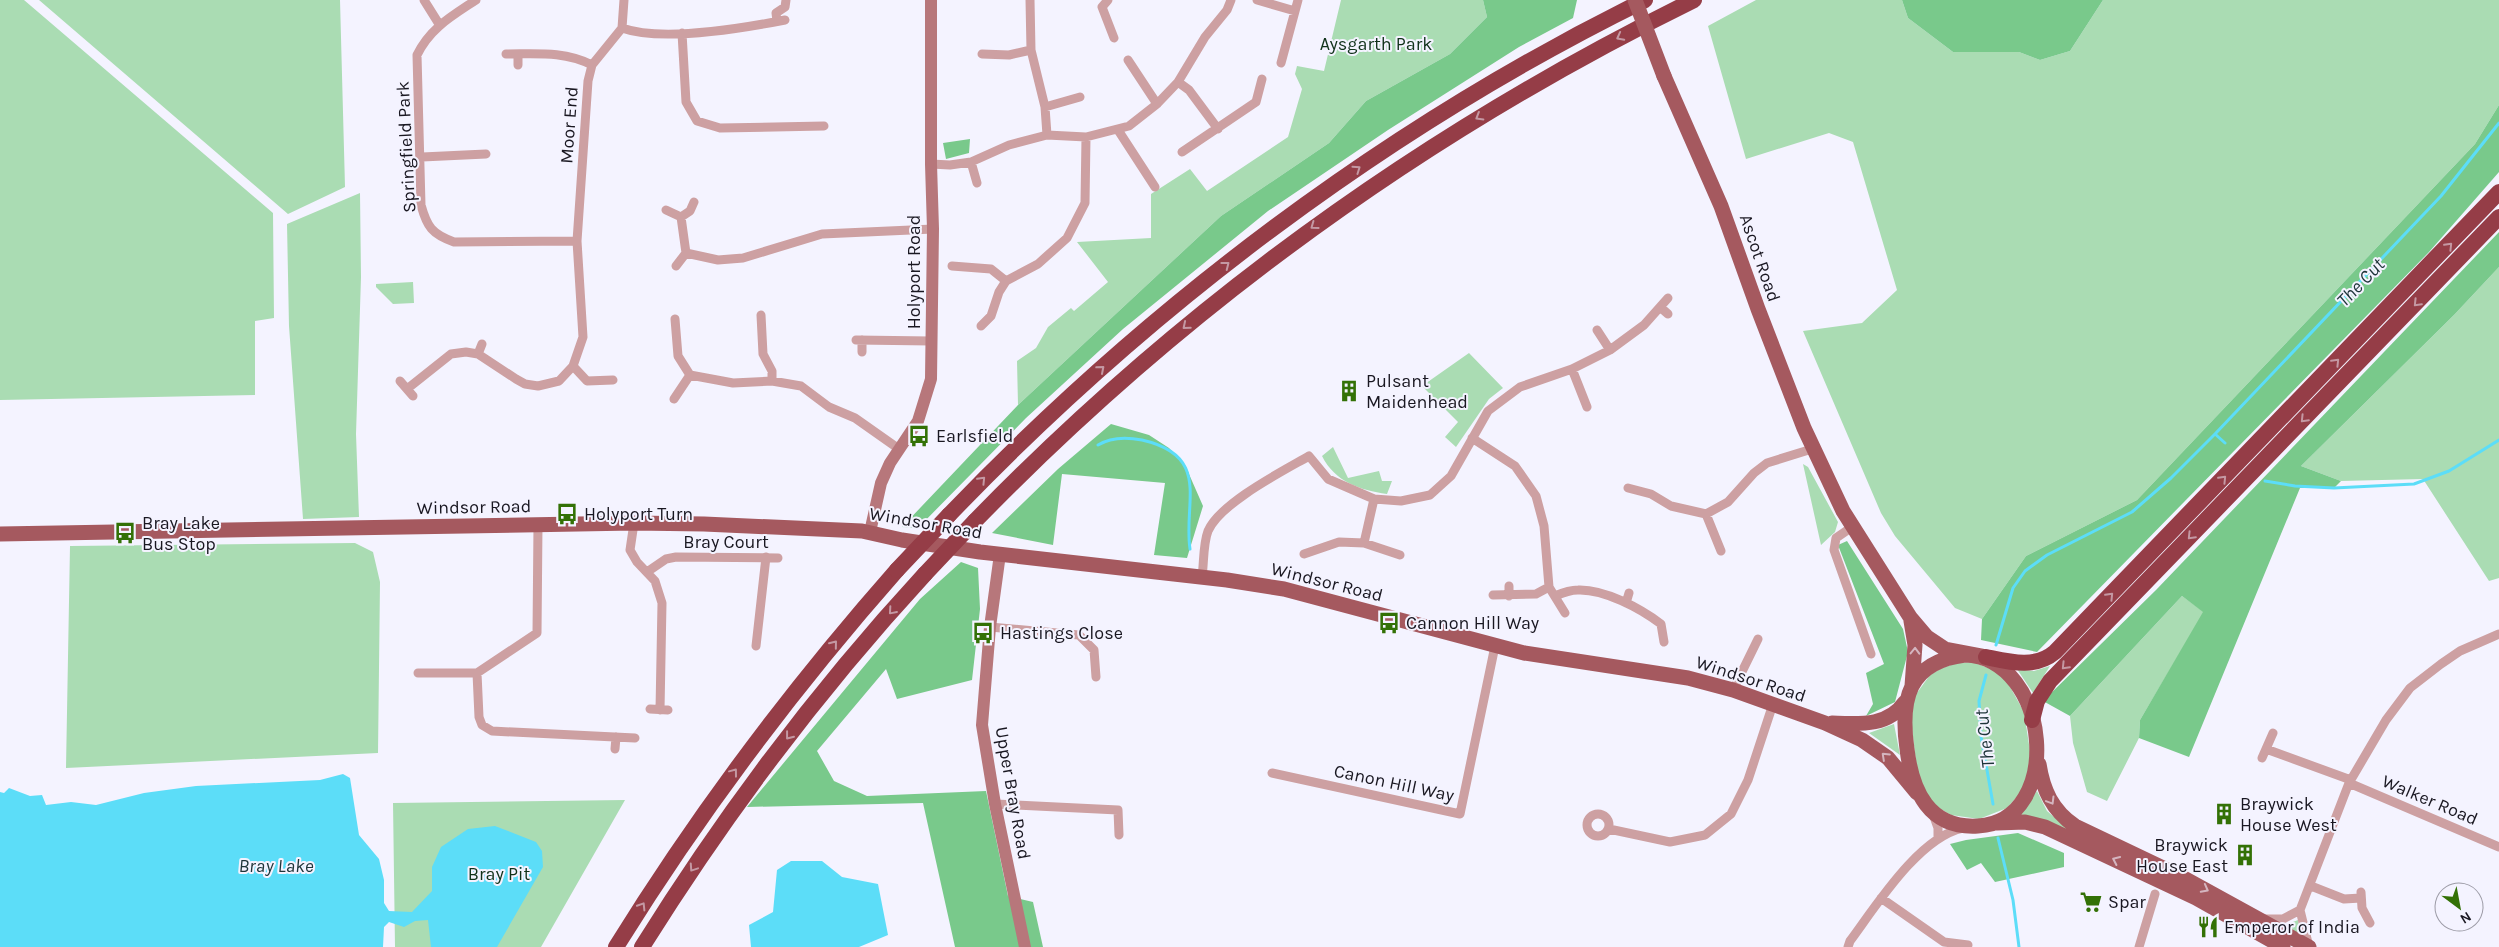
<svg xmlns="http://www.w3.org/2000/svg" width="2499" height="947" font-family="Karla,sans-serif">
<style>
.green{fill:#aadcb3}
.forest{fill:#79c98b}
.water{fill:#5cddf8}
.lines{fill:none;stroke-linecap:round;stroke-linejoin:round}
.stream{stroke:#5cddf8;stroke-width:3}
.street{stroke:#cda0a2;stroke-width:9}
.secondary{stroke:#b7777b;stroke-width:12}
.primary{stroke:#a5595f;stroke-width:15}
.highway{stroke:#953d47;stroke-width:16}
.primary-bridge{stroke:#a5595f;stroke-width:15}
.highway-bridge{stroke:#953d47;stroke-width:16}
.oneway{stroke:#c498a3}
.oneway2{stroke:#d4b5bf}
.labels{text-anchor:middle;stroke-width:4;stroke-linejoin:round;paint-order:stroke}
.park-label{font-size:18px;fill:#10321a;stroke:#f4f3ff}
.street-label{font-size:18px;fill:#191721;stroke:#f4f3ff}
.poi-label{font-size:18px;fill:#191721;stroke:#f4f3ff;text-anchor:start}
.water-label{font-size:19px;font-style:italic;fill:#1e3439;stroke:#f4f3ff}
</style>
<rect width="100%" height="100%" fill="#f4f3ff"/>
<!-- green -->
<path class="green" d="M0 0H24L273 213 274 318 255 321V395L0 400Z
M39 0H340L345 187 288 214Z
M1341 0H1483L1487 17 1450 54 1366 101 1329 143 1221 216 1018 405 1017 361 1036 348 1048 327 1071 308 1074 311 1108 282 1077 242 1151 238V194L1190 169 1207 191 1288 137 1302 89 1295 74 1297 66 1324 71Z
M1756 0H1902L1908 18 1953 52H2019L2040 60 2070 51 2103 0H2499V105L2475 144 2137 500 2026 556 1982 619 1955 608 1895 536 1881 513 1803 331 1862 323 1897 290 1853 142 1829 133 1746 159 1708 26Z
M360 193 361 277 356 434 359 517 303 519 289 326 287 224Z
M2499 267V578L2489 581 2423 479 2341 481 2301 466 2454 315Z
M413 282 414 303 393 304 376 287V284Z
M1469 353 1503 388 1489 399 1456 447 1445 437 1458 422 1422 386Z
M1333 447 1348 478 1379 471 1382 481H1392L1387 494C1360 490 1335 482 1322 456Z
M1803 464 1808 467 1838 522 1835 532 1821 545Z
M355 543 373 552 380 582 378 753 66 768 70 546Z
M2182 596 2204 612 2140 720 2139 738 2107 801 2087 792 2073 743 2070 716Z
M1973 662 2003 674 2024 712 2030 751 2027 785 2007 808 1979 819 1951 815 1939 808 1928 797 1917 771 1910 711 1914 697 1930 675 1942 668 1957 663Z
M2050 666 2033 693 2017 669 2034 671Z
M1894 724 1900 755 1869 733Z
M2037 791 2047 811 2075 835 2019 816Z
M625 800 541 947H395L393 803Z
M2298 920 2301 936 2283 926Z"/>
<!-- forest -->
<path class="forest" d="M1483 0H1577L1573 18 1519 47 1388 130 1268 211 1123 329 1026 418 918 528 902 527 1018 405 1221 216 1329 143 1366 101 1450 54 1487 17Z
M1902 0H2103L2070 51 2040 60 2019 52H1953L1908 18Z
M2499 105V172L2429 252 2037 652 1981 640 1982 619 2026 556 2137 500 2475 144Z
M970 139 969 153 946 159 943 143Z
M2499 232V267L2454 315 2301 466 2341 481 2334 488H2300L2189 757 2139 738 2140 720 2203 612 2182 596 2070 716 2043 701 2156 590Z
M1111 424 1149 435 1169 448 1185 465 1203 506 1187 558 1154 555 1165 483 1062 474 1053 545 992 533 1058 469Z
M1847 541 1903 629 1908 652 1895 702 1866 716 1873 704 1866 673 1884 664 1838 545Z
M961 562 978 568 980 609 972 680 897 699 886 669 817 751 834 781 867 796 986 791 1008 896 1033 902 1043 947H955L923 803 747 807 920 599Z
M2018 833 2064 853V867L1995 882 1981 863 1967 870 1950 844 1966 840Z"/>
<!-- water -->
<path class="water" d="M343 774 350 778 359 835 379 859 384 880V903L389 911 412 912 432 891V867L441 847 468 829 495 826 536 842 542 851 543 867 497 947H431L428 920 415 921 404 927 389 922 384 927 383 947H0V792L4 793 9 788 30 796 42 795 46 805 71 802 96 805 144 793 196 786 320 780Z
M791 861H822L842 877 878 884 888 935 859 947H751L749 925 773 912 777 870Z"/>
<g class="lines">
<!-- stream -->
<path class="stream" d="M2215 434 2225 443
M1098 445C1111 437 1127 437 1142 440 1212 456 1183 502 1190 549
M2265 481 2295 486 2334 488 2414 484 2449 471 2499 440
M1996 645 2013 588 2025 571 2047 555 2132 512 2171 478 2215 434 2441 196 2499 123
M1986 675 1979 701 1981 736 1993 804
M1998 838 2013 900 2019 947"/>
<!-- street -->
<path class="street" d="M424 0 439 24
M476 0C452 16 430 28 417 55L421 205C427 227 432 234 454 242L577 241
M1030 0 1031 50 1045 107 1047 135
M1108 0 1102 7 1114 38
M1257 0 1295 11
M777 21 776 13 785 7 786 0
M622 28C661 42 744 28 785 20
M682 33 686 102 697 121 720 128 824 126
M506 54C537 54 564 51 592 65
M518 54V65
M982 54 1009 55 1031 50
M1128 60 1157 104
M1281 63 1298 0
M1178 82 1189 90 1218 129
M1045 107 1080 97
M1118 130 1155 187
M1182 152 1256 102 1262 79
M422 157 486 154
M971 162 977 183
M931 164 950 165 971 162 1009 145 1047 135 1086 137 1129 126 1157 104 1178 82 1205 37 1227 10 1231 0
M666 210 681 217 690 211 694 202
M686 253 718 260 743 258 822 234 933 229
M676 266 686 253 681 217
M952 266 991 269 1006 281
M1660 307 1668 314
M761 315 763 354 772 371V381
M981 326 991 316 999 292 1006 281 1038 264 1067 238 1085 203 1086 137
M1597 330 1610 350
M856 340 931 341
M862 352V340
M478 354 482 344
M573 366 587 381 613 380
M1572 369 1587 407
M690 375 733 383 772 381 801 386 829 407 855 418 899 449
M400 381 413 396
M407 389 451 354 466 352 478 354 516 379 525 384 538 386 559 381 573 366 583 337 577 241 588 81 592 65 622 28 624 0
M674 399 690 375 678 356 675 319
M1472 438 1515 466 1536 496 1544 526 1549 587 1565 613
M1628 488 1651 494 1671 506 1706 514 1728 502 1754 473 1767 463 1812 449
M1706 514 1721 551
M634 523 630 550 637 562 655 581 662 603 660 710
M538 525 537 633 477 673 479 717 482 725 492 731 635 738
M1852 527 1836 538 1834 550 1871 654
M1364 543 1374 499
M1304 554 1339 542 1364 543 1400 555
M647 572 666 559 676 557 778 558
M1202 577C1204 563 1203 544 1208 531 1220 503 1283 471 1309 456L1328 479 1374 499 1401 501 1430 495 1451 476 1488 411 1520 387 1572 369 1610 350 1644 325 1668 298
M1493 595 1536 594 1549 587
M1509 596V586
M1555 596C1562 593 1570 590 1578 590 1604 589 1640 608 1661 624L1664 642
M1626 603 1629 593
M990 627 1079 635 1094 650 1096 677
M756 646 766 557
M418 673H477
M1733 690 1758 639
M650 709 668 710
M615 749 616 737
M2266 749 2351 780
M2262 758 2273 733
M1272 773 1460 814 1495 646
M2349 783 2499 847
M995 804 1118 810 1119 835
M1587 825a11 11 0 1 1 22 0a11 11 0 1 1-22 0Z
M1933 814 1938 828V837
M1609 829 1670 842 1705 835 1731 814 1748 780 1773 704
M2311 886 2344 899 2361 898
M2361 892 2362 908 2370 923
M1881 898 1944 942 1968 945
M2263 919H2283L2300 910
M1848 947 1850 941C1876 906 1919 837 1963 828
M2139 947 2155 894
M2309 947 2300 910 2349 783 2386 720 2410 688 2441 664 2460 651 2499 634"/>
<!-- secondary -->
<path class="secondary" d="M870 532 881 483 890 463 918 421 931 379 933 229 931 164V0
M1000 554 990 627 982 725 995 804 1025 947"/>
<!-- primary -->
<path class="primary" d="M1664 76 1721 206 1758 309 1804 428 1843 511 1910 617 1927 637 1945 649 1982 656
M0 534 634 523 704 524 862 531 902 540 980 552 1227 580 1284 589 1524 653 1688 678 1733 690 1825 723 1862 740 1888 758 1917 793
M1911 621 1915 645 1912 686
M1965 655C2051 658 2065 821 1978 826 1929 829 1912 791 1907 749 1900 700 1908 662 1965 655Z
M1832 723C1859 724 1888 727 1905 702
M2039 764C2043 790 2052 810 2075 826L2182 877 2309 947
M1997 823 2025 822 2045 827 2196 898 2283 947"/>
<!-- highway -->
<path class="highway" d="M949 515C1148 307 1385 128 1645 0
M975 521C1183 307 1425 132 1694 0
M1986 657C2010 662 2035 669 2055 652L2499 192
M2032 720 2037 701 2050 681 2499 217
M616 947C699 813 793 688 897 570
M642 947C725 814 819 689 925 574"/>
<!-- primary-bridge -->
<path class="primary-bridge" d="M1635 0 1664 76"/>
<!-- highway-bridge -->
<path class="highway-bridge" d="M897 570 949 515
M925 574 975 521"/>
</g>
<!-- one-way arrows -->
<defs><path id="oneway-chevron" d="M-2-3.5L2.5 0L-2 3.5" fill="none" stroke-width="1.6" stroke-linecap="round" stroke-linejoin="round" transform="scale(1.25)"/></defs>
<g class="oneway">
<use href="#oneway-chevron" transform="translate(1620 37) rotate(152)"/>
<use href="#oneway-chevron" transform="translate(1479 117) rotate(149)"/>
<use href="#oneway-chevron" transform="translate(1357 169) rotate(-35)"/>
<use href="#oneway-chevron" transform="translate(1314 226) rotate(144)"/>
<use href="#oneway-chevron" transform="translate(2449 246) rotate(-46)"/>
<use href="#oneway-chevron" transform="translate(1226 265) rotate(-38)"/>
<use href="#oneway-chevron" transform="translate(2417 303) rotate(134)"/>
<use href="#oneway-chevron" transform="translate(1186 326) rotate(140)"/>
<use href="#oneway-chevron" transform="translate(2336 362) rotate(-46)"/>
<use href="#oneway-chevron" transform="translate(1101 369) rotate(-41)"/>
<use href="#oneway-chevron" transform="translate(2304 419) rotate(134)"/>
<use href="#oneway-chevron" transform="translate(2223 479) rotate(-46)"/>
<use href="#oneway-chevron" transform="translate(982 480) rotate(-46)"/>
<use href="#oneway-chevron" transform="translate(2191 536) rotate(134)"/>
<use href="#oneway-chevron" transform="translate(2110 596) rotate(-46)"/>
<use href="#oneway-chevron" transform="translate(892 611) rotate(131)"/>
<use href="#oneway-chevron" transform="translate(834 644) rotate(-51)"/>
<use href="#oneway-chevron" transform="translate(2065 666) rotate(134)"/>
<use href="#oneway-chevron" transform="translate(789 736) rotate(128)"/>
<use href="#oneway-chevron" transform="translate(734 772) rotate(-53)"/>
<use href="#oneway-chevron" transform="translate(693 868) rotate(124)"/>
<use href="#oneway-chevron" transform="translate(642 906) rotate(-58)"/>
</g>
<g class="oneway2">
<use href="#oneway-chevron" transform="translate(1915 651) rotate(-89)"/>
<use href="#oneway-chevron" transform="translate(1885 756) rotate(-137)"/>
<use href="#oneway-chevron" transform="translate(2051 801) rotate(59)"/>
<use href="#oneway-chevron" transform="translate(2116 860) rotate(-155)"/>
<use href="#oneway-chevron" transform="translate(2205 889) rotate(28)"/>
</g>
<!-- icons -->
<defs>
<g id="building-bare" transform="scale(1.725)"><path d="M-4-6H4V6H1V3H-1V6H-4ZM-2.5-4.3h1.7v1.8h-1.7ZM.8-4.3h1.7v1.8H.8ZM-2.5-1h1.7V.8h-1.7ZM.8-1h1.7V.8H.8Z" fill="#337106" stroke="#f4f3ff" stroke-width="2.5" paint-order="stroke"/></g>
<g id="bus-bare" transform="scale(1.725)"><path d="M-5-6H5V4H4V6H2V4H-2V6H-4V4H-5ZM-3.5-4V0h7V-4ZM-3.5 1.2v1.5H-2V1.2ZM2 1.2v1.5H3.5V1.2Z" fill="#337106" stroke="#f4f3ff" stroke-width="2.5" paint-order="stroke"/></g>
<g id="supermarket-bare" transform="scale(1.725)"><path d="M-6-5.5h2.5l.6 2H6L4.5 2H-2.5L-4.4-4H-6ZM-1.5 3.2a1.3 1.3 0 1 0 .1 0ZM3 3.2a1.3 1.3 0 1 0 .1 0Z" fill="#337106" stroke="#f4f3ff" stroke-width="2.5" paint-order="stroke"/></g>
<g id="restaurant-bare" transform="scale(1.725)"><path d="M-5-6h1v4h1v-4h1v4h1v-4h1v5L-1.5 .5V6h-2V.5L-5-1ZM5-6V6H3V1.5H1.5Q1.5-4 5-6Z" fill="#337106" stroke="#f4f3ff" stroke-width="2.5" paint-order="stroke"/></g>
</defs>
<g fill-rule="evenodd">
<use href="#building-bare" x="1349" y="391"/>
<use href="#bus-bare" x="919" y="436"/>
<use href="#bus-bare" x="567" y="514"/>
<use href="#bus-bare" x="125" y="533"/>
<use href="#bus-bare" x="1389" y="623"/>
<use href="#bus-bare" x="983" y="633"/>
<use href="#building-bare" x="2224" y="814"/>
<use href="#building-bare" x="2245" y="855"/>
<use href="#supermarket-bare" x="2091" y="902"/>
<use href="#restaurant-bare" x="2208" y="927"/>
</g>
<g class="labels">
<!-- park labels -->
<g class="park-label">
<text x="1376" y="50">Aysgarth Park</text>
<text x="499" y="880">Bray Pit</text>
</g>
<!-- street labels -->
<g class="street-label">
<text transform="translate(569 125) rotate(-86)" y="6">Moor End</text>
<text transform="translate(406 147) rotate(-93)" y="6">Springfield Park</text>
<text transform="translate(1760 258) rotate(71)" y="6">Ascot Road</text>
<text transform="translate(914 272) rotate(-90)" y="6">Holyport Road</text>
<text transform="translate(474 507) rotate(-1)" y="6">Windsor Road</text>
<text transform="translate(926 523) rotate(10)" y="6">Windsor Road</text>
<text x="726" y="548">Bray Court</text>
<text transform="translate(1327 582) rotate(14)" y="6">Windsor Road</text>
<text transform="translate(1751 679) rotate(18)" y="6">Windsor Road</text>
<text transform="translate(1394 783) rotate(12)" y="6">Canon Hill Way</text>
<text transform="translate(1013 793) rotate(80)" y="6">Upper Bray Road</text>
<text transform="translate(2430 800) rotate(23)" y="6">Walker Road</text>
</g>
<!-- poi labels -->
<g class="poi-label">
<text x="1366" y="387">Pulsant<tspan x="1366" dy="21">Maidenhead</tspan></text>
<text x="936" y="442">Earlsfield</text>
<text x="584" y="520">Holyport Turn</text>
<text x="142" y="529">Bray Lake<tspan x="142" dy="21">Bus Stop</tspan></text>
<text x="1406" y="629">Cannon Hill Way</text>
<text x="1000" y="639">Hastings Close</text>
<text x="2240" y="810">Braywick<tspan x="2240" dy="21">House West</tspan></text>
<text x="2228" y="851" text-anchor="end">Braywick<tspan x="2228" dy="21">House East</tspan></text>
<text x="2108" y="908">Spar</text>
<text x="2224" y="933">Emperor of India</text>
</g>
<!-- water labels -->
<g class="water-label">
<text transform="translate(2360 282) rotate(-46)" y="7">The Cut</text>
<text transform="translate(1984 739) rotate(-97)" y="7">The Cut</text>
<text x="276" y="872">Bray Lake</text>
</g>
</g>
<!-- north arrow -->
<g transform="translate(2459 907) rotate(148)"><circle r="24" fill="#f4f3ff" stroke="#9c9ba6"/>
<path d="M0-4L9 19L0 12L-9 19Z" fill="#337106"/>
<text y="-8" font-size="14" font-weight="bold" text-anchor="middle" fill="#191721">N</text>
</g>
</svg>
